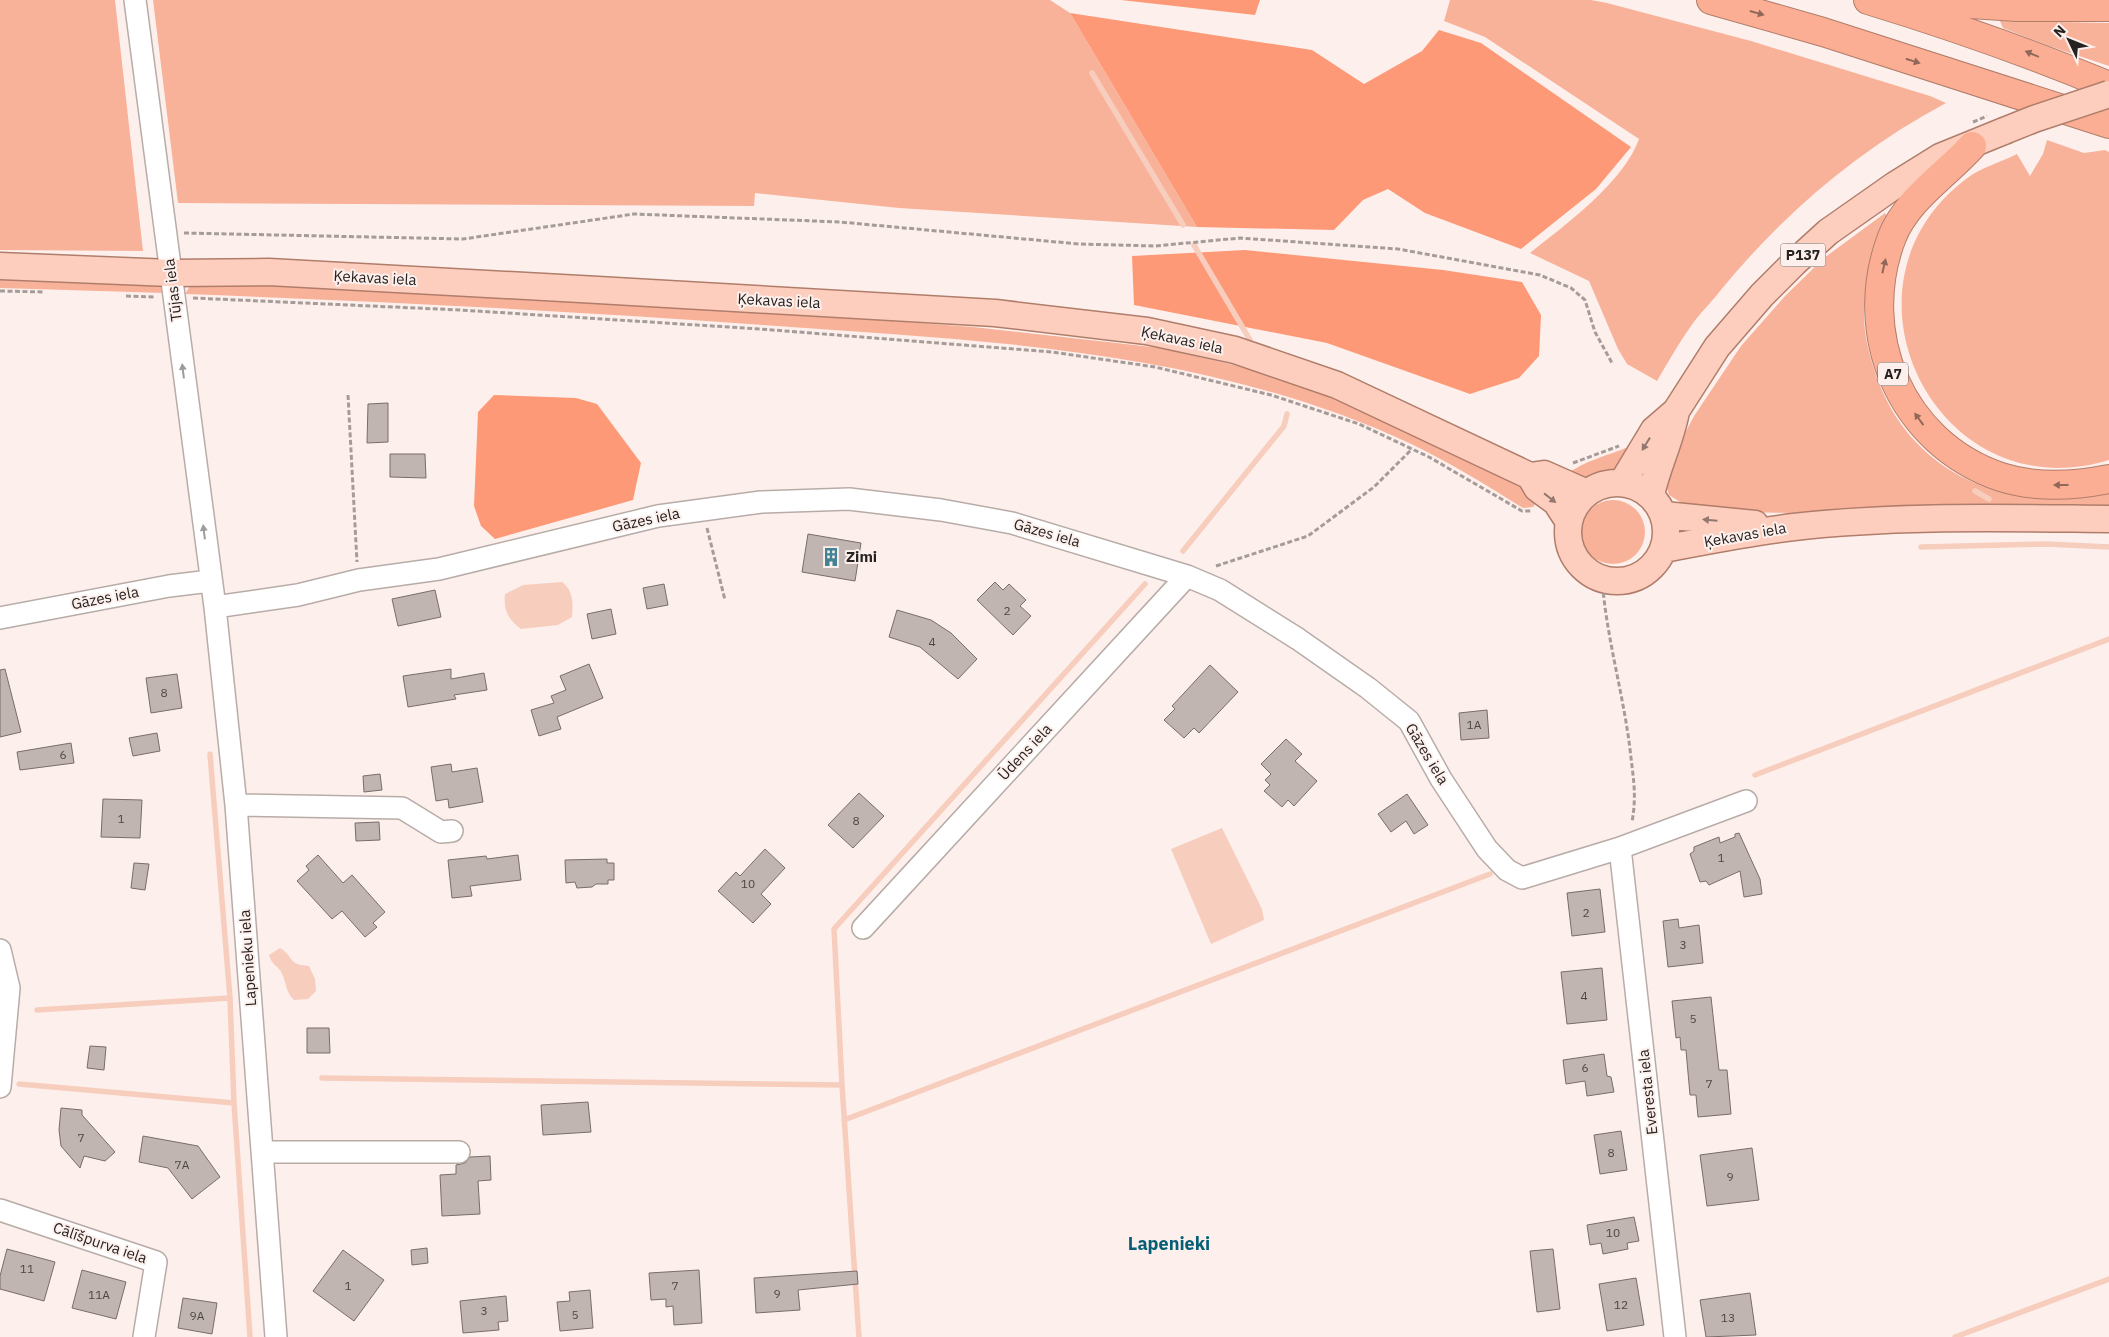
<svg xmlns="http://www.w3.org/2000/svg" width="2109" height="1337" font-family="'IBM Plex Sans',sans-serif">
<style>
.green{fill:#f9b29a}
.forest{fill:#fd9976}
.water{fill:#f7cdbe}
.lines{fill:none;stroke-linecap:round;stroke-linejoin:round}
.stream{stroke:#f7cdbe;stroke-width:5.5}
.building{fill:#c1b5b1;stroke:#786d69}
.minor-casing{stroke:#b8aca8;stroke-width:24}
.major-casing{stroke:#b07d6b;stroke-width:29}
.highway-casing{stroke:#b07d6b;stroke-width:30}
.path{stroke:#a59c99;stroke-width:3;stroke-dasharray:5 2.5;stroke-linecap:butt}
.minor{stroke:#fff;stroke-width:21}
.major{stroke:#fdcebe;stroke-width:26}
.highway{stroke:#fbae93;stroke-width:28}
.major-bridge-casing{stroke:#b07d6b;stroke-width:29;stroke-linecap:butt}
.path-bridge{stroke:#a59c99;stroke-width:3;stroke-dasharray:5 2.5;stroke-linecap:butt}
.major-bridge{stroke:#fdcebe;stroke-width:26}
.oneway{fill:#90685a}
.oneway2{fill:#9d9c9b}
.oneway3{fill:#92786f}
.labels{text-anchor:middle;stroke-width:4;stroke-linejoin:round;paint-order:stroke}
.number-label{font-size:12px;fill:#4d4744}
.shield{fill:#fdf0ec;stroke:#66605d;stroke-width:1}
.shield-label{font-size:14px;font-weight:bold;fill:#262220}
.street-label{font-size:15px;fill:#262220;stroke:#fdf0ec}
.poi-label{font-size:15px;font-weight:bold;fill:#262220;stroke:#fdf0ec;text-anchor:start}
.quarter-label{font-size:18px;font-weight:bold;fill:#065f74;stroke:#fdf0ec}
</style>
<rect width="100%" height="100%" fill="#fdf0ec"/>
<!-- green -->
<path class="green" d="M0 0H115L143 251 0 250Z
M153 0H1050L1070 13 1197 227 899 208 755 193 754 206 178 203Z
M1450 0H1591L1607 3 1751 41 1930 96 1946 103C1858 150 1783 214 1720 291 1711 303 1699 314 1691 326 1679 343 1668 362 1657 381L1627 364 1618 349 1589 281 1530 253C1565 225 1624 182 1639 139L1485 37 1444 21Z
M2000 21 2109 23V66L2049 46 2003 28Z
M2047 140 2084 153 2105 150 2109 152V460C1937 513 1824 286 1966 179 1980 168 2001 162 2017 154L2030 176 2043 154Z
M1885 213 1888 217C1877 250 1865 282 1864 316 1864 335 1870 358 1876 375 1911 476 2010 515 2109 492V507L1852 508 1794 513 1711 512 1685 505 1669 495 1665 482 1670 462 1694 416 1741 346 1786 295 1824 258Z
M0 272 159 282 165 293 0 288Z
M316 284 786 313 973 327 1161 348 1276 375 1335 394 1492 468 1539 499 1533 507 1523 508C1486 485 1449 462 1409 443 1204 348 984 341 763 325 571 311 378 301 185 294L190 286Z
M1628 447 1623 464 1613 472 1583 481 1566 475C1583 461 1607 456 1628 447Z
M1581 532a32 32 0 1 1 64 0a32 32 0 1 1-64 0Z"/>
<!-- forest -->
<path class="forest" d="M1121 0H1260L1255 15Z
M1070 13 1312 50 1364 84 1422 51 1439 30 1481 43 1631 147 1596 189 1521 249 1425 213 1388 189 1363 200 1334 230 1197 227Z
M1245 250 1443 270 1522 282 1541 315 1539 356 1519 378 1470 394 1327 343 1134 305 1132 256Z
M494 395 576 398 597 404 641 463 633 500 495 539 481 526 474 506 478 412Z"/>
<!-- water -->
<path class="water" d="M562 582C574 591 573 604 572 617L558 625 521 629C508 620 503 609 505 594L523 585Z
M1222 828 1262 909 1264 920 1211 944 1171 849Z
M280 948C296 958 286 964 309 966L315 979 316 991 308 999 294 1000C285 991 287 984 282 974 279 966 272 966 269 955Z"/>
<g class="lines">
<!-- stream -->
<path class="stream" d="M1092 73 1183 225
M1194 245 1250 340
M1975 491 1989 499
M1921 547 2046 544 2109 547
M1183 551 1284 426 1287 414
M210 754 230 998 234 1103 250 1337
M1755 775 2109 639
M37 1010 230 998
M322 1078 842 1085 859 1337
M19 1084 234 1103
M842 1085 834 929 1145 584
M844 1120 1490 874
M1955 1337 2109 1279"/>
</g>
<!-- building -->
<path class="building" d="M388 403V442L367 443 368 404Z
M390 454H425L426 478 390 477Z
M808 534 861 543 855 581 802 572Z
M995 582 1003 590 1009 584 1026 600 1020 606 1031 616 1013 635 977 600Z
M664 584 668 605 647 609 643 588Z
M435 590 441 617 398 626 392 599Z
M611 609 616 634 592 639 587 614Z
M897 610 931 620 951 633 977 659 958 679 920 647 889 637Z
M589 664 603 698 557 717 561 729 539 736 531 710 554 703 551 696 566 690 560 676Z
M1210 665 1238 692 1199 733 1194 728 1184 738 1164 720 1175 709 1172 706Z
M5 669 21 732 0 737V670Z
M451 669V679L484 673 487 690 454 695 456 699 408 707 403 676Z
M177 674 182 708 151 713 146 678Z
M1487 710 1489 738 1461 740 1459 713Z
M157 733 160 751 133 756 129 738Z
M1286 739 1302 754 1295 761 1317 781 1294 806 1288 800 1282 807 1264 791 1270 785 1265 780 1271 774 1261 764Z
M71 743 74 763 20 770 17 752Z
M451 764 452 772 477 768 483 802 449 808 448 799 436 801 431 767Z
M380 774 382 790 364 792 363 776Z
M859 793 884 816 853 848 828 825Z
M1407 794 1428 825 1414 834 1406 821 1391 832 1378 814Z
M103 799 142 800 140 838 101 837Z
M379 822 380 840 356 841 355 823Z
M1739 833 1760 879 1762 894 1744 897 1740 871 1709 885 1706 881 1700 882 1690 854 1694 851V847L1719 837 1720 843 1735 837V834Z
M765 849 785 868 761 894 771 904 753 923 718 891 736 872 740 876Z
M318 855 343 883 352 875 385 912 373 923 377 927 365 937 342 911 332 919 297 881 309 870 306 866Z
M518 855 521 880 470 886 472 896 452 898 448 860 486 856 487 859Z
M607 859V863H614V880H608V884H596L592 887 577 888 575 882 566 883 565 860Z
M134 863 149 864 145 890 131 888Z
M1600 889 1605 932 1572 936 1567 893Z
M1678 919 1679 928 1699 925 1703 963 1668 967 1663 921Z
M1602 968 1607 1020 1567 1024 1561 972Z
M1711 997 1719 1070H1727L1731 1114 1698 1117 1696 1095H1690L1686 1050H1681L1680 1037 1676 1038 1672 1001Z
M307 1028H329L330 1053H307Z
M90 1046 106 1047 104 1070 87 1068Z
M1604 1054 1607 1076 1611 1077 1614 1092 1587 1096 1585 1081 1566 1084 1563 1060Z
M588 1102 591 1132 543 1135 541 1105Z
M61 1108 82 1110V1115L115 1152 105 1161 84 1156 80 1168 61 1146 59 1130Z
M1621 1131 1627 1170 1600 1174 1594 1135Z
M143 1136 198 1146 220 1177 192 1199 168 1168 139 1162Z
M1752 1148 1759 1200 1707 1206 1700 1155Z
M490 1156 491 1180 478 1181 480 1214 442 1216 440 1175 456 1174V1165L465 1163 470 1157Z
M1634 1217 1639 1241 1627 1243 1628 1249 1603 1254 1601 1243 1590 1245 1587 1225Z
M427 1248 428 1263 412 1265 411 1250Z
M7 1249 55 1262 44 1301 0 1289V1276Z
M1553 1249 1560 1309 1537 1312 1530 1251Z
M343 1250 384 1280 354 1321 313 1291Z
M82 1270 126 1282 116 1319 72 1308Z
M699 1270 702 1323 674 1325 673 1306 666 1307V1299L651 1300 649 1273Z
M857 1271 858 1284 798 1290 800 1310 756 1313 754 1278Z
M1636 1278 1644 1325 1607 1331 1599 1284Z
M590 1290 593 1328 560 1331 557 1302 570 1301 569 1292Z
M1750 1293 1756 1335 1706 1337 1700 1300Z
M506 1296 508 1321 498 1322 499 1330 463 1333 460 1301Z
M183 1298 217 1303 212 1334 178 1328Z"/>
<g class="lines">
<!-- minor casing -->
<g class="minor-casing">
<path id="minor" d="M135 0 215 607 236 805 276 1337
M215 607 298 595 359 580 439 569 658 516 761 502 849 499 941 510 1012 523 1187 576 1220 590 1298 639 1368 688 1409 721 1441 779 1487 849 1507 870 1522 878 1620 848 1746 801
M0 618 169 586 210 581
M236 805 402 808 441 832 452 831
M1620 848 1675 1337
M863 928 1187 576
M0 950 9 988 0 1087
M262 1152H459
M0 1210 156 1262 144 1337"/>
</g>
<!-- major casing -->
<g class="major-casing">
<path id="major" d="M0 266 171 273 269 272 598 290 995 313 1147 331 1235 350 1337 385 1530 476 1544 474 1587 493
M1530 476 1537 488 1556 502 1569 522
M1622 483 1654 430 1676 411 1717 347 1762 295 1794 263 1828 232 1895 185 1940 157 2004 131
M1568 532a49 49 0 1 1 98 0a49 49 0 1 1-98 0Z
M1651 495C1657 466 1671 440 1676 411
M1664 515 1755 524
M1663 549C1706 541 1750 532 1794 527 1896 515 2006 518 2109 519"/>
</g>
<!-- highway casing -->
<g class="highway-casing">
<path id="highway" d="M1711 0 1823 32 2109 124
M1868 0C1950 25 2030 53 2109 86
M1909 0 2017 7H2109
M1972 146C1946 175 1907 199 1892 237 1855 333 1900 443 2001 477 2035 488 2074 486 2109 479"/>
</g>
<!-- path -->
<path class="path" d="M184 233 463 239 634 214 840 222 1079 244 1155 246 1240 238 1398 249 1540 275 1571 288 1585 300 1595 332 1612 363
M0 291 44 292
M126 296 154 297
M193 298 460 310 760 329 1052 352 1155 367 1271 395 1359 424 1429 457 1522 511H1531
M348 395 357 562
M1573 463 1619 446
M707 528 725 600
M1216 566 1308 536 1374 487 1412 449
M1602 578C1606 636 1623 692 1630 749 1633 777 1637 794 1632 822"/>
<!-- minor -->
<use href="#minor" class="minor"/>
<!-- major -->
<use href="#major" class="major"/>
<!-- highway -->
<use href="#highway" class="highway"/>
<!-- major-bridge casing -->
<g class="major-bridge-casing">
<path id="major-bridge" d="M2004 131 2034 119 2109 94"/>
</g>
<!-- path-bridge -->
<path class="path-bridge" d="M1973 122 1987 116"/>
<!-- major-bridge -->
<use href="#major-bridge" class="major-bridge"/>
</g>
<!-- one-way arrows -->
<defs><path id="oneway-solid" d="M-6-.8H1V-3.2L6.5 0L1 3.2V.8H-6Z" transform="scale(1.25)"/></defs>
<g class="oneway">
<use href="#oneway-solid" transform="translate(1757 13) rotate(16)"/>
<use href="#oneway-solid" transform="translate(2032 54) rotate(-157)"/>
<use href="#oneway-solid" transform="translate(1913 61) rotate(18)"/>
<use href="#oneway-solid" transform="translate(1884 266) rotate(-77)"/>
<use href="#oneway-solid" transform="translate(1919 419) rotate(-126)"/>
<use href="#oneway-solid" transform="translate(2061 485) rotate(-180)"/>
</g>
<g class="oneway2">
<use href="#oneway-solid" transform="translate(183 371) rotate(-97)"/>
<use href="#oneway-solid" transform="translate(204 532) rotate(-97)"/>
</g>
<g class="oneway3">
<use href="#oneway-solid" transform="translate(1646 444) rotate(122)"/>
<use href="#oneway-solid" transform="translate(1550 498) rotate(38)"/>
<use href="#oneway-solid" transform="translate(1710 520) rotate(-175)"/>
</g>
<!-- icons -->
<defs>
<g id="building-bare" transform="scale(1.5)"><path d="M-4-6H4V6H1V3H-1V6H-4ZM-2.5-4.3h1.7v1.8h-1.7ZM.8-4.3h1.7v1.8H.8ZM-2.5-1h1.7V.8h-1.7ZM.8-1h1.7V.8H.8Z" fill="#428295" stroke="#fdf0ec" stroke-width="2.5" paint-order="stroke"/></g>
</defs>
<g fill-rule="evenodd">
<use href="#building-bare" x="831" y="557"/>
</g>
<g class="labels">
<!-- number labels -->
<g class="number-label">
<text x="1007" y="615">2</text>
<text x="932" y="646">4</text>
<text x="164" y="697">8</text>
<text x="1474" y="729">1A</text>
<text x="63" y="759">6</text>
<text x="121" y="823">1</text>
<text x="856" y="825">8</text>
<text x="1721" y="862">1</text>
<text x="748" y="888">10</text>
<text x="1586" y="917">2</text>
<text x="1683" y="949">3</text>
<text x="1584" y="1000">4</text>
<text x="1693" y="1023">5</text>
<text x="1585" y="1072">6</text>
<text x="1709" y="1088">7</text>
<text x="81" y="1142">7</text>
<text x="1611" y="1157">8</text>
<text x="182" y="1169">7A</text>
<text x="1730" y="1181">9</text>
<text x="1613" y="1237">10</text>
<text x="27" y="1273">11</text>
<text x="348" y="1290">1</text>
<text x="675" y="1290">7</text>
<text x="777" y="1298">9</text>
<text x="99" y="1299">11A</text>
<text x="1621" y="1309">12</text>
<text x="484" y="1315">3</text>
<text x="575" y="1319">5</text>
<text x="197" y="1320">9A</text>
<text x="1728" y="1322">13</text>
</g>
<!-- shield labels -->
<g class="shield">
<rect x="1780.5" y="243.5" width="45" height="23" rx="4"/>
<rect x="1878" y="362.5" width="30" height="23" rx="4"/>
</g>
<g class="shield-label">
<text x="1803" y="260">P137</text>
<text x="1893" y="379">A7</text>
</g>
<!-- street labels -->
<g class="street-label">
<text transform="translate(375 278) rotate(3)" y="5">Ķekavas iela</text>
<text transform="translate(173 290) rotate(-97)" y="5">Tūjas iela</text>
<text transform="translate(779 301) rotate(3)" y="5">Ķekavas iela</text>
<text transform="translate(1182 340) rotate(12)" y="5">Ķekavas iela</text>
<text transform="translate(646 520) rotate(-12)" y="5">Gāzes iela</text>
<text transform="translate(1047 533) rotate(16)" y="5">Gāzes iela</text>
<text transform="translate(1745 535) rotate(-10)" y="5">Ķekavas iela</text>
<text transform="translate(105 598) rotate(-11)" y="5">Gāzes iela</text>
<text transform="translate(1025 752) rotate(-47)" y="5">Ūdens iela</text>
<text transform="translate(1427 754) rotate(59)" y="5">Gāzes iela</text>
<text transform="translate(248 958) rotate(-94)" y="5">Lapenieku iela</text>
<text transform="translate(1648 1092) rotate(-96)" y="5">Everesta iela</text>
<text transform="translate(100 1243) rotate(19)" y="5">Cālīšpurva iela</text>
</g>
<!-- poi labels -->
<g class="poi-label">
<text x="846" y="562">Zimi</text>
</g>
<!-- quarter labels -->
<g class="quarter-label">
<text x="1169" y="1250">Lapenieki</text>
</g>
</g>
<!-- north arrow -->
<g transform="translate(2069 40) rotate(313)" stroke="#fdf0ec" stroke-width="4" paint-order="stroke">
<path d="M0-4L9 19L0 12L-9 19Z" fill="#262220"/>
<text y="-8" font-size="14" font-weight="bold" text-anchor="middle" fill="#262220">N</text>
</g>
</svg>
